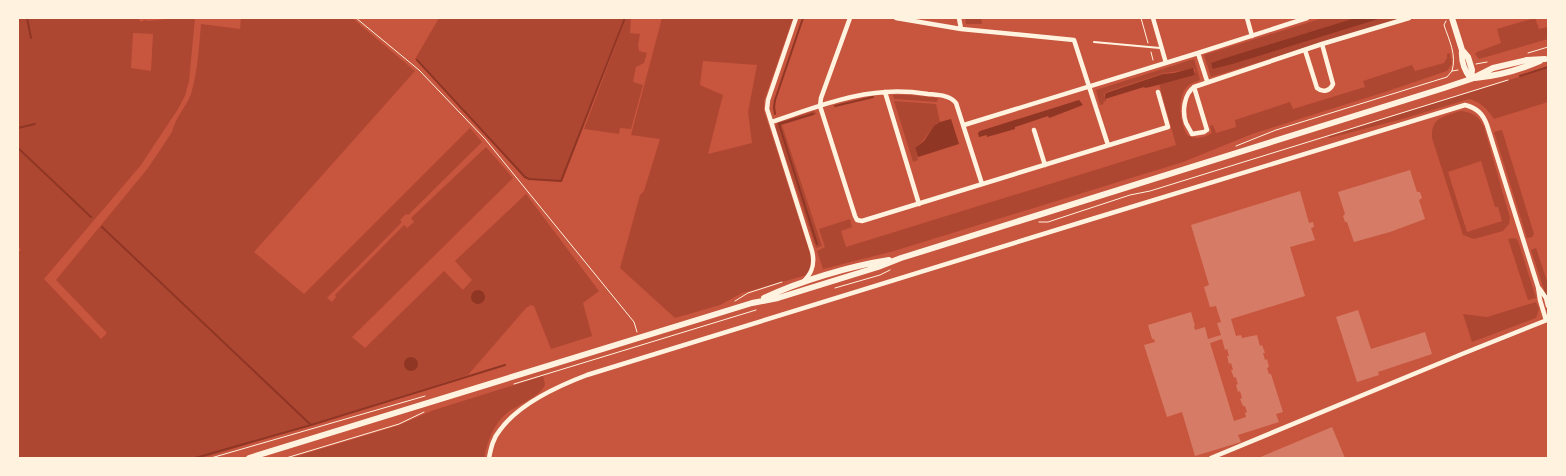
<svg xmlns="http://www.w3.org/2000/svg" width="1566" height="476" font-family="'Roboto Condensed',sans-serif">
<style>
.green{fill:#ae4732;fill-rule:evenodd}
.water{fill:#8f3625}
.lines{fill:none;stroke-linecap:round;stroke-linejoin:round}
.stream{stroke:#8f3625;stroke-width:2}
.building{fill:#d67c66;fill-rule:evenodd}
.path{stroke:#fff3e0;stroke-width:1}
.service{stroke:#fff3e0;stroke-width:2}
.minor{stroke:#fff3e0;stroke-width:4.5}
.secondary{stroke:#fff3e0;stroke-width:6}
</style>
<rect width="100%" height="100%" fill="#c8553d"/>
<!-- green -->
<path class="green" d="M18 18H138L141 22 145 20 149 21 177 18H195L189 81 185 96 178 109 141 165 44 279 101 339 107 333 56 280 148 168 172 132C175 118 186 107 191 94 198 71 199 47 201 24L240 29 241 18H352L415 71 254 252 304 294 470 128 482 142 408 215 406 214 400 220 402 222 327 298 332 302 336 297 335 295 404 225 407 228 414 222 411 218 486 147 513 178 352 337 365 348 444 271 463 290 472 280 455 261 526 194 599 291 583 303 592 336 551 349 534 306 531 305 526 308 468 375 210 456 200 458H18V252L21 250 18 246ZM133 33 153 34 151 71 131 68Z
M439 18H625L562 182 524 178 460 106 415 59Z
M626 18H631L630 33 640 34 638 45 639 51 647 53 644 63 636 67 633 82 643 85 631 129 620 128 619 134 584 129Z
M662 18H793L764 101V111L811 256 810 269 807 275 742 293 720 305 675 318 620 268 640 195 644 191 660 139 631 135ZM703 61 757 65 748 112 752 143 708 154 723 95 700 85Z
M965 18H981L982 24H966Z
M1323 18H1355L1222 59 1211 63 1212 68 1213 69 1233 64 1382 18H1403L1211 77 1204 55Z
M1535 18 1539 29 1548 27V39L1479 59 1475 54 1477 52 1501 43 1497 29Z
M1450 53 1452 64 1447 71 1385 92 1252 134 1183 162 894 251 823 269 817 251 825 247 819 229 850 219 852 227 841 231 846 247 1176 145 1159 84 1195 75V69L1164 73 1106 92 1104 95 1106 101 1103 102 1104 104 1100 105 1096 90 1194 59 1200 80C1195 82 1190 83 1186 88 1177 100 1180 122 1187 135 1195 140 1204 138 1212 133L1210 126 1213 125 1216 133 1236 127 1235 120 1290 102 1293 109 1365 87 1363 81 1412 65 1415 71 1444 63 1447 58V54Z
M1548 68V102L1494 119C1487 109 1481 102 1469 99L1402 119 1329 138V136Z
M893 95H909L938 98 937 102 894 99Z
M894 101 936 104 940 122C930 128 926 140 915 148L918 160 913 162Z
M814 111 817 114 782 125 822 246 816 248 775 127 777 123 780 122Z
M1460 111C1472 112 1479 116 1484 127L1510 218 1509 224 1503 231 1474 239 1463 235 1432 138C1431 117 1443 117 1460 111ZM1481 161 1495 207H1498L1502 221 1467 232 1448 172Z
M1502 130 1534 234 1532 237 1527 238 1494 132Z
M1512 238 1517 239 1519 244 1536 298 1528 300 1508 239Z
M1536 248 1548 284V302L1531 250Z
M1536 302 1539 309 1536 318 1472 342 1463 314 1487 317Z
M543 376 545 384C542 396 517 405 507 413 494 423 487 442 484 458H291L397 426 434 410Z"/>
<!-- water -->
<path class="water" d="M1355 18H1382L1233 64 1213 69 1212 68 1211 63 1222 59Z
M1193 68 1195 75 1150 87 1145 88 1144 87 1105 99V95L1106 93 1163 74 1174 73Z
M1079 100 1083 105 1052 117 1049 118 1048 116 1015 127V129L987 137V135L979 137 978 133 980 131Z
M951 119 959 144 918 157 915 148 924 141 934 126 940 122Z
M471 297a7 7 0 1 1 14 0a7 7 0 1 1-14 0Z
M404 364a7 7 0 1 1 14 0a7 7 0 1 1-14 0Z"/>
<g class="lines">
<!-- stream -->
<path class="stream" d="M27 18 31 38
M417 60 525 177 529 179 561 181 625 18
M1520 76 1548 67
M835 106 873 97
M775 114 774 107 775 100 803 18
M813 114 779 124 817 244
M18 128 35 124
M18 148 91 217
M102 227 311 425 195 458
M311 425 505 365"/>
</g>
<!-- building -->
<path class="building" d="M1410 170 1417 192H1420L1422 198 1419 200 1425 219 1390 232 1354 242 1347 222H1345L1343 216 1345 214 1338 192Z
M1300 191 1309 223 1313 222 1314 227 1311 228 1315 240 1290 247 1305 296 1231 319 1236 336 1241 335 1242 338 1257 335 1260 346 1262 345 1265 353H1263L1265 360 1267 359 1269 367 1267 368 1269 374H1271L1283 412 1276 414 1279 422 1238 435 1241 442 1195 456 1182 412 1167 417 1144 345 1155 342 1154 339H1152L1148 325 1191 312 1195 326H1194L1195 330 1205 327 1208 339 1221 335 1217 323 1221 322 1216 306 1210 307 1204 287 1209 285 1191 225ZM1222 339 1225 350 1227 349 1229 356H1227L1229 364 1231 363 1233 370H1231L1234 378 1236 377 1237 382 1238 384 1236 385 1238 392 1240 391 1242 398 1240 399 1243 406H1245L1247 412 1245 413 1246 417 1234 421 1210 343Z
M1358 310 1371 349 1425 332 1432 354 1378 372 1379 375 1357 382 1336 317Z
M1332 427 1345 458H1258Z"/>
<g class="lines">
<!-- path -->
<path class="path" d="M356 18 419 70 485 139 634 322 637 332
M1141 18 1148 43
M1446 21 1444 25C1449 40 1457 55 1452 71
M1151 52 1153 60
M1528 53 1548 47
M1476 64 1487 62
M1236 146 1276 130 1447 77 1452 71 1458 70
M1039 222H1048L1130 195 1150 191 1508 80
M835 288 880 275 890 270
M735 301 748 293 782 282
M514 384 756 310
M211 458 425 396
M286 458 399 424 424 412"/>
<!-- service -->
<path class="service" d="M1094 42 1160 48"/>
<!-- minor -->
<path class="minor" d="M796 18 768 100 767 109 812 251C815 263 813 272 804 281
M850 18 821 98 820 106 855 216 857 220 862 221 1168 127 1158 92
M896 18 961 29 1074 40 1108 145
M959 18 961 29
M1153 18 1166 63
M1247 18 1252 36
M1305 50 1317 88C1323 93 1330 91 1333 84L1322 44
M1198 53 1207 81
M1194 87 1322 44 1409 18
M1194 87 1207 130 1204 132 1192 134C1190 130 1188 127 1186 123 1182 112 1184 94 1194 87Z
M885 92 919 204
M771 122C808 110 847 94 886 92 900 91 914 92 928 94 938 95 950 95 956 103L982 184
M964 125 1198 53 1307 18
M1034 130 1045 165
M1539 288 1546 298 1548 306
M489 458C491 448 493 438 500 430 518 405 558 386 587 375L1092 219 1465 105C1477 108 1483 114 1487 125L1538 287 1540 300 1546 320
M1211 458 1462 354 1547 320"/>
<!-- secondary -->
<path class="secondary" d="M1452 18 1462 50 1468 57 1472 70 1471 79
M1462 50C1461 62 1464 70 1471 79
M1475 78C1497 76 1519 70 1540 61
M764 298C800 281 850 266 889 260
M249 458 752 303 778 298 878 267 901 258 1444 88 1471 79 1493 68 1527 60 1545 59"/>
</g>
<!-- border -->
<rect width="1566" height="476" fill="none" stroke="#fff3e0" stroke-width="38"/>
</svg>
